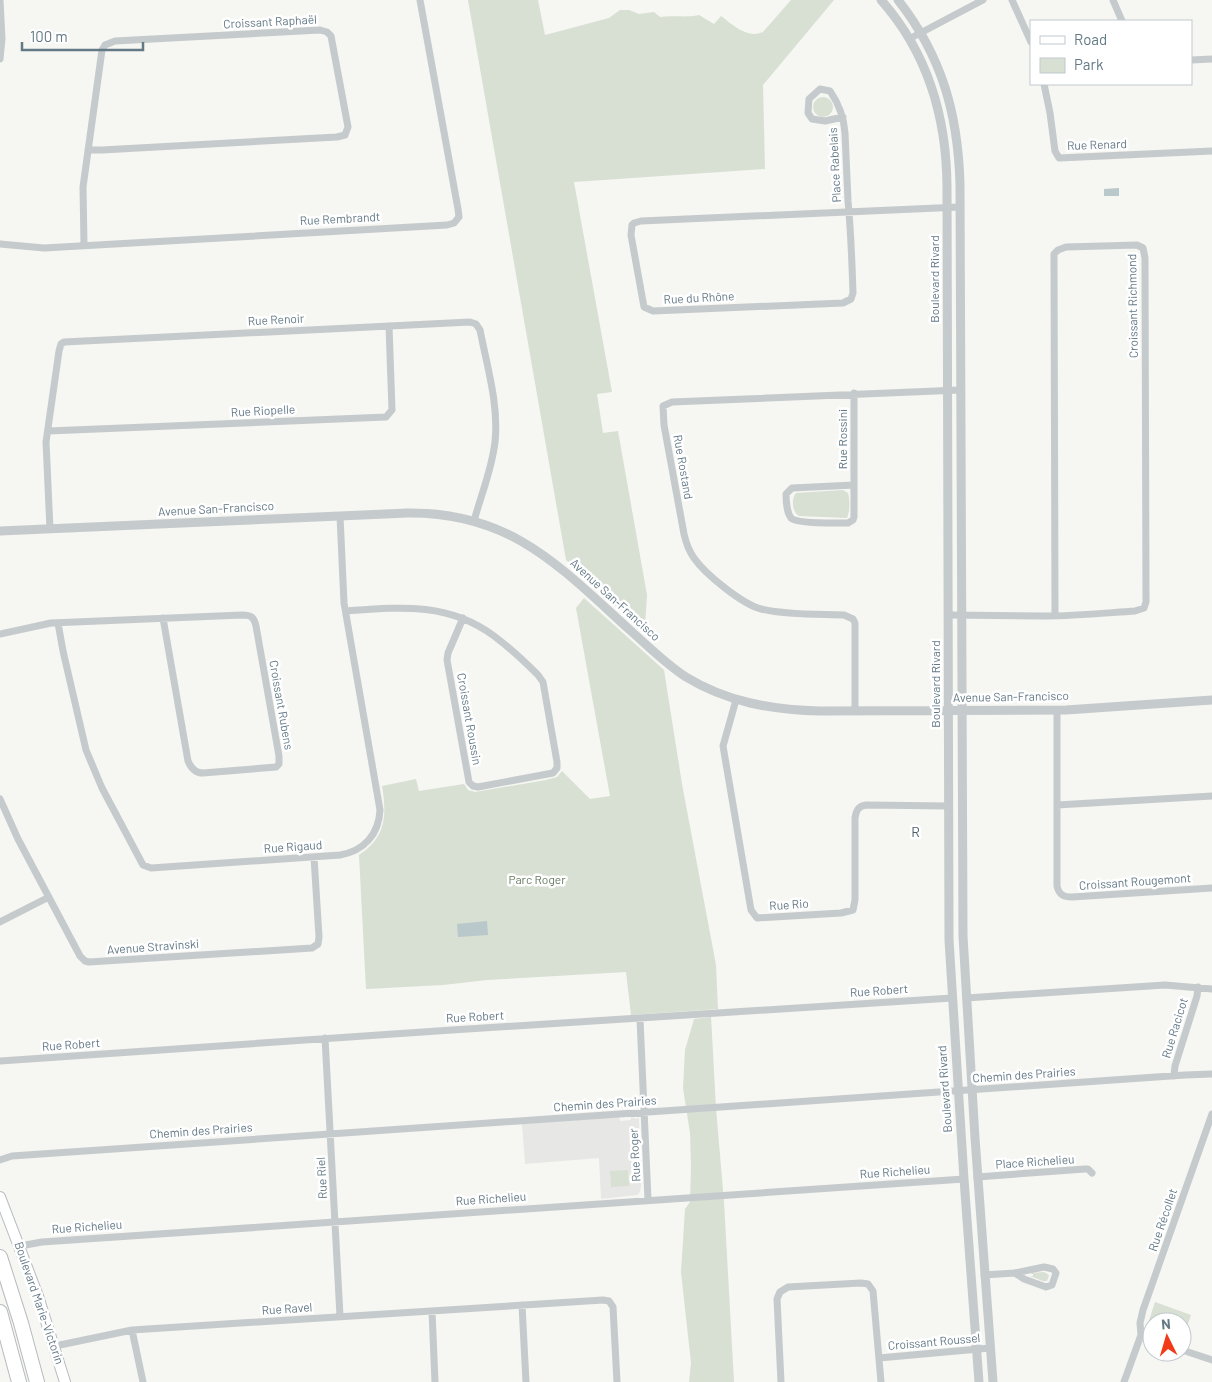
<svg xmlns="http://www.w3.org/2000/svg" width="1212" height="1382" font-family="Barlow,sans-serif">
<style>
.built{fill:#e7e8e6}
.green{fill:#d8dfd3}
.water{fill:#b9c8cb}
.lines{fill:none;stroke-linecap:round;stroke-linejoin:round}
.secondary-casing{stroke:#b7bdc1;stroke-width:12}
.motorway-casing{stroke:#b7bbbe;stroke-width:16}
.minor{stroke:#c5cacc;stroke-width:7}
.tertiary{stroke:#c5cacc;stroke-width:9}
.secondary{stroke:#fff;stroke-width:10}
.motorway{stroke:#fff;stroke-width:14}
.labels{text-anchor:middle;stroke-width:5;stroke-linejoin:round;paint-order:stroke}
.street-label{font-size:12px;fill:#637986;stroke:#fff}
.park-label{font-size:12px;fill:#65785e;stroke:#fff}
.neighbourhood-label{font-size:14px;letter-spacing:1px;fill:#51616a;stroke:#fff}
</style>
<rect width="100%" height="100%" fill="#f6f6f2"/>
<!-- built -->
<path class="built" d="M619 1117 620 1121 631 1120V1117L637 1119 639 1118 641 1185 640 1192 637 1195 601 1199 599 1158 525 1164 522 1124Z"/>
<!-- green -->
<path class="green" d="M468 0H538L545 35 609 18 620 10H629L639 14 654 12 660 17C673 15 686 18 699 15L714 24 721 16C733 25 747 39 763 32L791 0H834L763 85 765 169 574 182 612 392 597 394 603 433 618 431 647 595 645 626 642 630 566 560Z
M813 107a10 10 0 1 1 20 0a10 10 0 1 1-20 0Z
M843 490 848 493C850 501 850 511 847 518L799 516C792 512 791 499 796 493Z
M584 598 664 670 682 784 716 965 718 1009 631 1015 626 972 487 980 443 985 366 989 359 855C386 837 387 816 382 786L416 779 419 791 464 784 468 790 475 792 546 780 557 777 562 771 590 799 610 796 576 608Z
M711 1017 716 1108 724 1202 734 1382H689L691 1363 681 1272 685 1209 690 1202 691 1166 690 1133 683 1088 685 1050 694 1019Z
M628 1170 629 1186 611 1187 610 1171Z
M1044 1272 1049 1275 1047 1281H1043L1030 1276H1033V1274H1031L1032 1273Z
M1155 1302 1191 1315 1183 1339 1182 1322H1152V1329L1147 1327Z"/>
<!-- water -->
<path class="water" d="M1119 188V196H1104V189Z
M487 921 488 935 458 937 457 924Z"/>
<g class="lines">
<!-- secondary casing -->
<g class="secondary-casing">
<path id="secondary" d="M0 1197 38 1296 65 1382"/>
</g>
<!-- motorway casing -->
<g class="motorway-casing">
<path id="motorway" d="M0 1257 21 1323 37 1382
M0 1312 19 1382"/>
</g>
<!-- minor -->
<path class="minor" d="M1012 0 1031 42
M1113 0 1122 21
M909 39 983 0
M0 59 2 39 0 0
M1191 60 1212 59
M1044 84 1050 113 1055 151 1059 158 1212 151
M843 117 825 121 812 119 808 113 809 99 820 89 830 91C839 104 844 118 845 133L848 201C851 232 852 262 853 293L851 299 843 303 653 311 644 307 631 235 632 225 634 223 641 221 960 207
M0 244 44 248 447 225 454 223 459 217 458 209 420 0
M84 245 83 187 102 50 105 45 115 41 320 30 327 32 331 36 348 127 345 135 337 137 102 150H88
M48 431 386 417 392 410 389 326
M854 485 792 488 786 494C786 500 787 513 791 518 797 524 834 523 843 523H848L853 520 854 517V393
M50 529 46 442 59 351 61 344 64 342 470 322 476 324 480 330C487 366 499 405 495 442 492 469 481 495 474 521
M346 611C400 607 448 602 494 636 510 648 524 661 538 675L543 682 557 762V768L553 773 478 787 473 786 469 782 447 660 448 653 463 618
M948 615 1045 616C1075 616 1105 613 1135 611L1144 608 1146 602 1145 258 1143 248 1137 245 1066 247 1058 250 1054 254 1055 616
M58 623 63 651 86 750 102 788 143 865 151 868 340 855C364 851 379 834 380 810L344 603 340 516
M0 634 51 623 242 615C251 615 254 617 256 626L279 756V764L276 767 203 773C195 773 191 768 188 761L163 618
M736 700 723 746 751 910 757 918 841 913 853 910 855 900V818C856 811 858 806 866 805L949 806
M1057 710V886C1059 895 1064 897 1072 897L1212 888
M855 711V623L853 619 844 615C818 614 786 615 761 609 742 604 705 574 694 558 689 551 686 543 684 534L664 425 663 406 672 402 960 390
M0 799 18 839 80 956 85 961 89 962 312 948 318 944 319 937 314 857
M1057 805 1212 796
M0 922 49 897
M966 998 1165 985 1212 989
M640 1019 648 1200
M325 1038 340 1316
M0 1061 452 1030 952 998
M1174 1076 1175 1066 1197 996 1198 987
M0 1160 12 1156 1185 1075 1212 1074
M977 1177 1085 1169H1088L1092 1173
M20 1246 42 1242 964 1179
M984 1275 1015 1273 1044 1267 1053 1269 1056 1273 1052 1285 1046 1287 1024 1279 1015 1273
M522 1305 526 1382
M432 1311 435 1382
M132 1330 143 1382
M1141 1335 1152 1339
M55 1346 132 1330 603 1300 609 1301 613 1307 617 1382
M1182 1350 1212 1360
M879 1358 990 1348
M781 1382 777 1299 780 1292 788 1287 861 1283 868 1284 873 1291 881 1382
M1124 1382 1141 1335 1140 1323 1143 1310 1212 1114"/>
<!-- tertiary -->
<path class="tertiary" d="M881 0C928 53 947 119 947 189L949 940 964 1179 979 1382
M898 0C942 56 958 114 960 184L963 936 975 1138 993 1382
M0 531 408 513C512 512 560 567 631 631 649 647 666 664 686 677 727 702 772 710 820 711L1066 710 1212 700"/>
<!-- secondary -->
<use href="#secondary" class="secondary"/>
<!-- motorway -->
<use href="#motorway" class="motorway"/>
</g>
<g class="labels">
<!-- street labels -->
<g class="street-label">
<text transform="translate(270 22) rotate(-3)" y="4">Croissant Raphaël</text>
<text transform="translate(1097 145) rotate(-2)" y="4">Rue Renard</text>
<text transform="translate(835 165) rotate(-93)" y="4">Place Rabelais</text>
<text transform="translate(340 219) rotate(-3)" y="4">Rue Rembrandt</text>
<text transform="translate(935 279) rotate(-90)" y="4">Boulevard Rivard</text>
<text transform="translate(699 298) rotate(-3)" y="4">Rue du Rhône</text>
<text transform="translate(1133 306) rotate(-91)" y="4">Croissant Richmond</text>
<text transform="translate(276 320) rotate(-3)" y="4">Rue Renoir</text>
<text transform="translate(263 411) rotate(-3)" y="4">Rue Riopelle</text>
<text transform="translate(843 439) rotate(-90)" y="4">Rue Rossini</text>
<text transform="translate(683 467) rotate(80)" y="4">Rue Rostand</text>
<text transform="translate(216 509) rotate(-3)" y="4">Avenue San-Francisco</text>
<text transform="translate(615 600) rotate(42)" y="4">Avenue San-Francisco</text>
<text transform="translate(936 684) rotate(-90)" y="4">Boulevard Rivard</text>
<text transform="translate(1011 697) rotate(-1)" y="4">Avenue San-Francisco</text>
<text transform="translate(281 705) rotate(80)" y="4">Croissant Rubens</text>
<text transform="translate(469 719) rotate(80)" y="4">Croissant Roussin</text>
<text transform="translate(293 847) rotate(-4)" y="4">Rue Rigaud</text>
<text transform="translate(1135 882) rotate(-4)" y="4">Croissant Rougemont</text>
<text transform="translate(789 905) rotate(-4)" y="4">Rue Rio</text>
<text transform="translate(153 947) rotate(-4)" y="4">Avenue Stravinski</text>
<text transform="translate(879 991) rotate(-4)" y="4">Rue Robert</text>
<text transform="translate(475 1017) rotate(-3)" y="4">Rue Robert</text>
<text transform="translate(1175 1028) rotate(-73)" y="4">Rue Racicot</text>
<text transform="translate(71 1045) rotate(-4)" y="4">Rue Robert</text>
<text transform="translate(1024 1075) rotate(-4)" y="4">Chemin des Prairies</text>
<text transform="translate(945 1089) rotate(-94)" y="4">Boulevard Rivard</text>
<text transform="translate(605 1104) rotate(-4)" y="4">Chemin des Prairies</text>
<text transform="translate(201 1131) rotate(-4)" y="4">Chemin des Prairies</text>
<text transform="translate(635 1155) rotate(-93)" y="4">Rue Roger</text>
<text transform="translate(1035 1162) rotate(-4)" y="4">Place Richelieu</text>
<text transform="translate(895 1172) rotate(-4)" y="4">Rue Richelieu</text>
<text transform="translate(322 1178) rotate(-93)" y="4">Rue Riel</text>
<text transform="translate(491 1199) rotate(-4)" y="4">Rue Richelieu</text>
<text transform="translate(1163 1220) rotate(-71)" y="4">Rue Récollet</text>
<text transform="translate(87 1227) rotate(-4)" y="4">Rue Richelieu</text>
<text transform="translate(39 1303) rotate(71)" y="4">Boulevard Marie-Victorin</text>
<text transform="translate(287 1309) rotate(-4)" y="4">Rue Ravel</text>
<text transform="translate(934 1342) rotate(-5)" y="4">Croissant Roussel</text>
</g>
<!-- park labels -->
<g class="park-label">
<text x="537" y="884">Parc Roger</text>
</g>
<!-- neighbourhood labels -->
<g class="neighbourhood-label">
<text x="916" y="837">R</text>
</g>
</g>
<!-- legend -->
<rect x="1030" y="20" width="162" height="65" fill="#ffffff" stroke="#c1c9cf"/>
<rect x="1040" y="36" width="25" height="8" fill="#ffffff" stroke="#c1c9cf"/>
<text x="1074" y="45" font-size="15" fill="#637986">Road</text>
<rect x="1040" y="58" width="25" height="15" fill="#d8dfd3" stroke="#c1c9cf"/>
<text x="1074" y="70" font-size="15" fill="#637986">Park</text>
<!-- north arrow -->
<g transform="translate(1167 1337) rotate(355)"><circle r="24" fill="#ffffff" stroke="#c1c9cf"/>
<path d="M0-4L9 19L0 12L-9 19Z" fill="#f13b18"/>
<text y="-8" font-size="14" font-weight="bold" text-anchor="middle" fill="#637986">N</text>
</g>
<!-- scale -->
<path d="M22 42v8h121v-8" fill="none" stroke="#637986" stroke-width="2.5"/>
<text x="30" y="42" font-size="15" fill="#637986" stroke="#ffffff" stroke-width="4" paint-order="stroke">100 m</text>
</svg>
